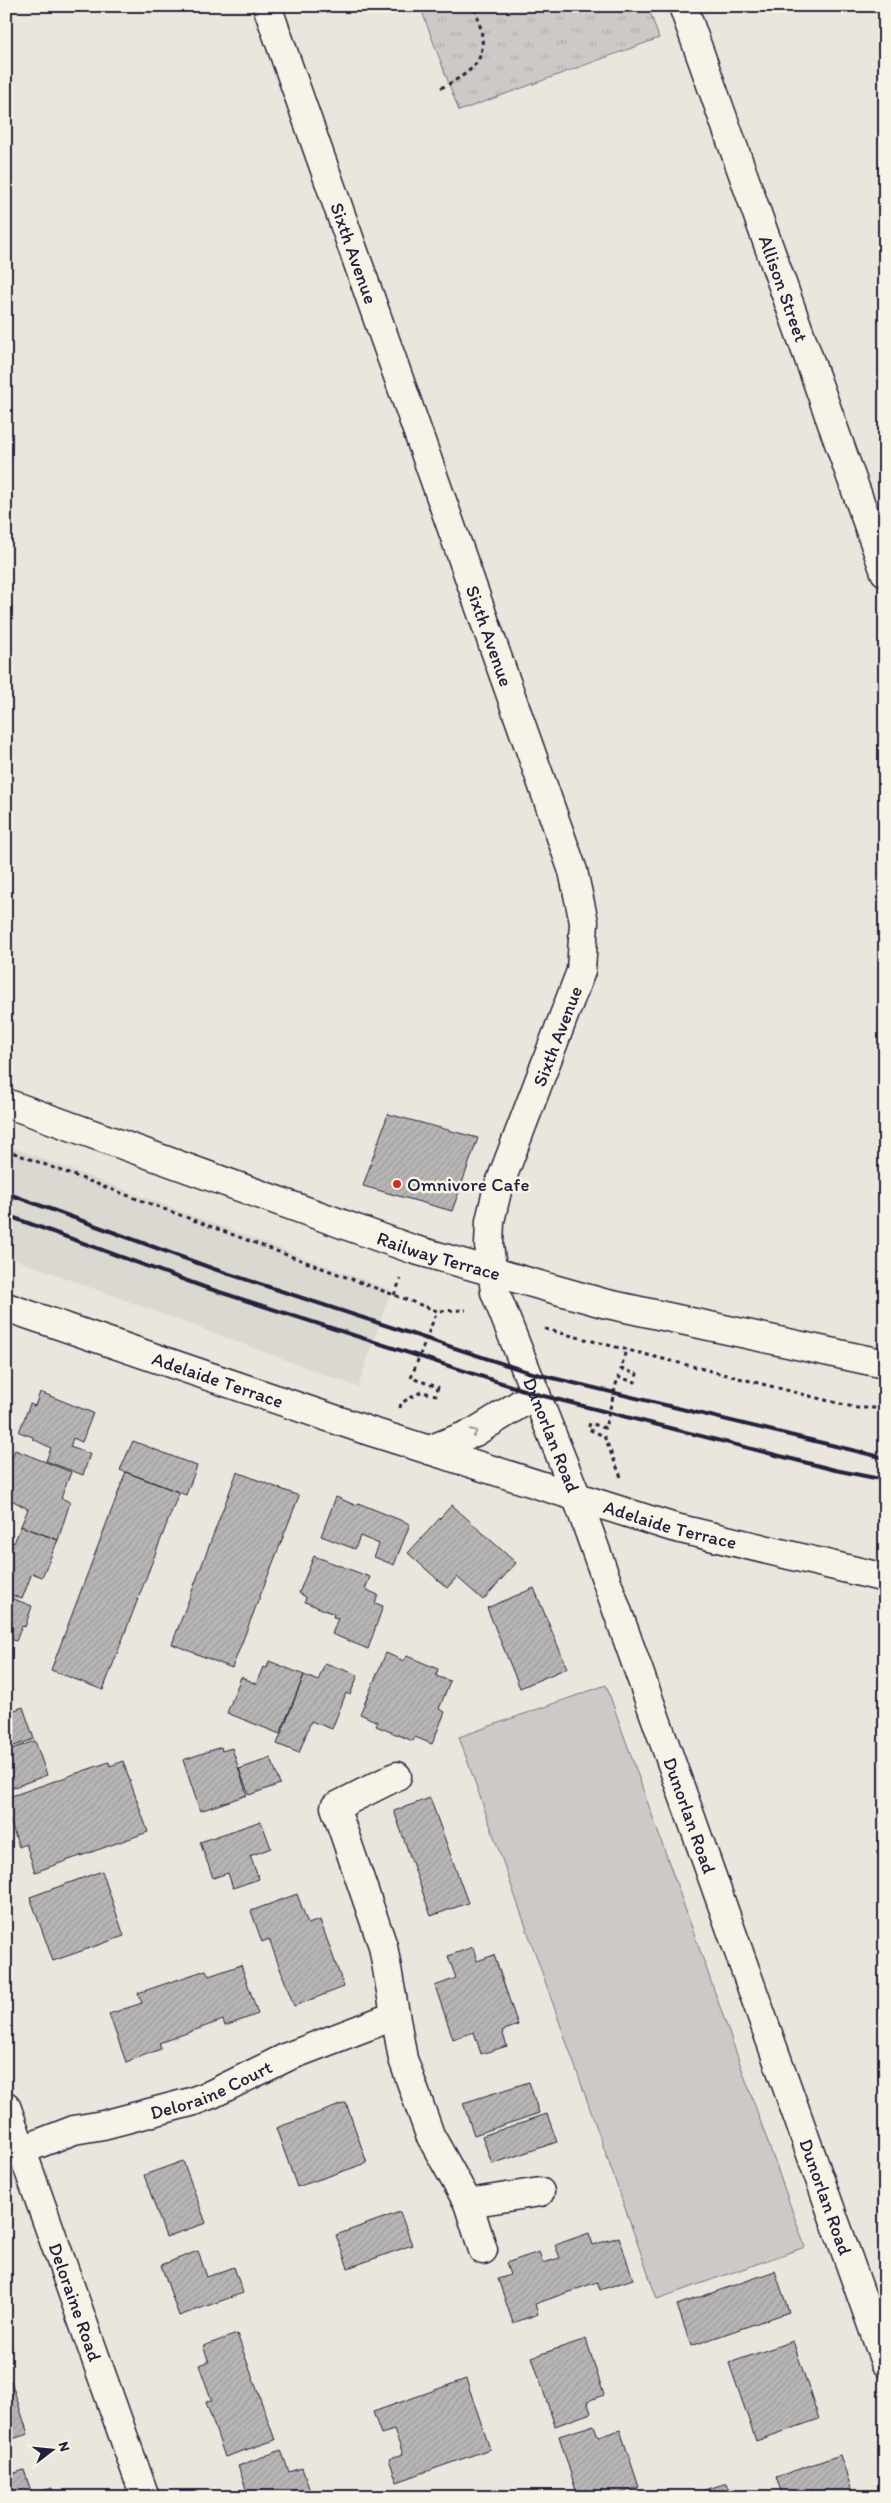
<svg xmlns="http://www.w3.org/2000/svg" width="891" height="2503" font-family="Itim,sans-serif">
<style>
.built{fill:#dbd8d2}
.green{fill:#cdc9c6;stroke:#787680}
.park{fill:url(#park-tufts);stroke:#787680}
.building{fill:url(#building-hatch);stroke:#22223b}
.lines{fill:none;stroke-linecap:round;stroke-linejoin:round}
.street-casing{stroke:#22223b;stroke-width:31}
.path{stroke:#22223b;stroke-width:3;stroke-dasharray:4 4;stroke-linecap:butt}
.street{stroke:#f7f3e8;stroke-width:28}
.rail{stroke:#22223b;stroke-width:4}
.oneway{stroke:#97959a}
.poi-dot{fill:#c8321e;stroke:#f7f3e8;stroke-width:2}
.labels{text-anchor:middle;stroke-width:5;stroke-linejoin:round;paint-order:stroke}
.street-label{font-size:19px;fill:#22223b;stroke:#f7f3e8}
.poi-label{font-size:19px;fill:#22223b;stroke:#f7f3e8;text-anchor:start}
</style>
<defs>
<pattern id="park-tufts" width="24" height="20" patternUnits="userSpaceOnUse" patternTransform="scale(1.25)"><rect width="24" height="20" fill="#cdc9c6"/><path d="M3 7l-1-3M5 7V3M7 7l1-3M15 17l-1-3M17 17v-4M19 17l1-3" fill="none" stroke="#b0acab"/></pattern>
<pattern id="building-hatch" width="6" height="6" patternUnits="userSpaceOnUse" patternTransform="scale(1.25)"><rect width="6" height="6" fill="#b8b6b5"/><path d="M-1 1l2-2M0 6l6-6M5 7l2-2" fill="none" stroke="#9e9c9d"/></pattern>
</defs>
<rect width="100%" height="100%" fill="#eae6de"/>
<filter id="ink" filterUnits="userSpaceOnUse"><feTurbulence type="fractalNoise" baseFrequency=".02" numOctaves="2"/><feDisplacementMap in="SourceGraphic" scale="10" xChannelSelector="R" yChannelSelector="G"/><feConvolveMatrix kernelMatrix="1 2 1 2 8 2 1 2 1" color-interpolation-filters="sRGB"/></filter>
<g filter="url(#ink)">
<!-- built -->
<path class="built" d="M6 1145 391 1290 358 1387 6 1256Z"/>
<!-- green -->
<path class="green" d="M606 1685 805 2247 657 2299 459 1737Z"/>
<!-- park -->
<path class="park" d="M420 6H648L659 38 459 111Z"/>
<!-- building -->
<path class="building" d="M388 1114 478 1138 452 1211 363 1186Z
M40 1392 93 1413 82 1442 73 1438 70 1447 90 1454 83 1475 46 1461 51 1448 33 1439V1437L19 1432 30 1404 35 1406Z
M133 1441 197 1466 186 1495 120 1470Z
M15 1450 71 1472 61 1498 70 1502 58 1540 21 1526 28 1509 6 1497V1472Z
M126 1472 179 1492 103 1690 51 1670Z
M237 1472 299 1496 232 1668 172 1644Z
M336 1497 357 1506 358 1503 410 1524 394 1565 374 1557 379 1544 360 1536 355 1549 321 1536Z
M452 1505 516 1563 483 1600 457 1577 447 1588 408 1553Z
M21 1526 58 1540 42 1577 32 1573 22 1599 6 1593V1540L14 1543Z
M314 1556 370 1577 365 1589 378 1595 375 1603 383 1606 368 1649 332 1634 338 1618 333 1617 334 1614 305 1602 306 1597 299 1593Z
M534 1588 567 1668 520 1688 487 1608Z
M6 1596 32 1606 25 1627 22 1626 16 1641 6 1637Z
M386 1653 404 1661 407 1656 438 1669 436 1676 450 1681 439 1709 445 1712 432 1744 415 1737 413 1741 376 1726 378 1722 360 1714Z
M269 1661 304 1675 280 1734 227 1713 241 1677 256 1684 263 1667 267 1668Z
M325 1663 358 1675 350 1695 346 1693 332 1729 311 1721 299 1753 277 1744 304 1675 318 1681Z
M6 1689 13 1709 6 1711Z
M23 1707 34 1739 6 1749V1713Z
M35 1741 47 1775 6 1790V1751Z
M221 1747 222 1751 232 1748 247 1795 200 1811 183 1760Z
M271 1758 280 1784 249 1795 239 1769Z
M123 1761 148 1832 35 1872 26 1844 19 1847 6 1809V1798L109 1762 110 1766Z
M430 1798 468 1903 431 1916 394 1811Z
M261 1821 271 1848 250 1856 259 1879 233 1888 228 1873 213 1878 200 1842Z
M102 1871 124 1936 53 1961 30 1897Z
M297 1894 308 1924 320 1920 344 1987 294 2006 269 1939 262 1942 251 1911Z
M473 1947 477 1961 494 1955 518 2025 502 2031 507 2046 481 2054 474 2032 453 2039 435 1986 456 1978 448 1956Z
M241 1965 258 2014 225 2026 223 2020 159 2043 161 2049 126 2062 109 2014 142 2003 138 1993 206 1970 209 1976Z
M529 2082 539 2113 474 2135 463 2103Z
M346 2103 367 2163 297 2187 276 2128Z
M547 2114 557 2142 492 2164 482 2136Z
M183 2161 206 2223 166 2237 144 2175Z
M400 2212 412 2245 348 2268 336 2235Z
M589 2233 593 2245 619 2237 633 2279 600 2290 597 2282 535 2304 538 2314 513 2323 498 2279 510 2275 506 2263 539 2252 543 2263 560 2258 555 2245Z
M198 2251 207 2277 234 2267 243 2293 179 2316 161 2265Z
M775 2271 789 2312 691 2346 677 2305Z
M237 2334 275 2440 225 2457 206 2402 212 2401 199 2365 209 2362 203 2346Z
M586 2339 604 2395 587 2401 591 2413 555 2426 532 2357Z
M793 2341 819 2419 756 2441 729 2363Z
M466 2379 490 2449 397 2482 389 2459 403 2454 394 2430 381 2434 373 2412Z
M11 2381 28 2434 6 2441V2382Z
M594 2425 598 2437 620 2430 639 2487 619 2494 620 2497H578L559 2436Z
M281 2450 289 2472 302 2468 311 2494 303 2497H249L238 2466Z
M840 2455 854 2497H783L776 2477Z
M24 2470 32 2494 52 2488 55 2497H6V2476Z
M727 2483 732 2497H687L686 2496Z"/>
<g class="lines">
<!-- street casing -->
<g class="street-casing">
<g id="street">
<path id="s1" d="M267 6 573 871 584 922 581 971 497 1191 490 1221 489 1245 495 1292 576 1495 885 2362"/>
<path id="s2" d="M683 6 885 572"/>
<path id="s3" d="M6 1103 412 1249 603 1303 885 1364"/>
<path id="s4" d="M6 1307 366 1430 672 1527 885 1578"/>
<path d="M429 1450 475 1432 536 1394"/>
<path d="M397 1776 335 1807 383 1946 403 2059 430 2135 468 2203 483 2250"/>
<path id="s5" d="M6 2106 145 2497"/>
<path id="s6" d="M22 2150 74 2130 103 2125 191 2102 212 2094 287 2057 394 2016"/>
<path d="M468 2203 540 2192"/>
</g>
</g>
<!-- path -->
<path class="path" d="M441 88C485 66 490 52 474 6
M6 1150 437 1311 466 1310
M394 1295 401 1279
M545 1329 857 1408H885
M400 1408 401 1403 421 1392 436 1395 438 1387 411 1378 437 1311
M621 1477 604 1436 588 1429 590 1423 605 1428 618 1377 635 1382 637 1374 621 1369 626 1349"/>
<!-- street -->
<use href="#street" class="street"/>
<!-- rail -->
<path class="rail" d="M6 1193 214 1269 528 1372 885 1458
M6 1215 204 1287 536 1394 835 1470 885 1480"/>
</g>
<!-- one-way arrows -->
<defs><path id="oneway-chevron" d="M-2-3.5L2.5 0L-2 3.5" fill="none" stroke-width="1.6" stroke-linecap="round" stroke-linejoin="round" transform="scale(1.25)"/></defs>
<use class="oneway" href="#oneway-chevron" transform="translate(474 1432) rotate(-26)"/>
</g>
<!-- markers -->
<circle class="poi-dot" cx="397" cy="1184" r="5"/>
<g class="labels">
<!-- street labels -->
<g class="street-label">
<text dy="7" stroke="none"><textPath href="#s1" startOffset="262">Sixth Avenue</textPath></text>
<text dy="7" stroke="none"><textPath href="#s2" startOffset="300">Allison Street</textPath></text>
<text dy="7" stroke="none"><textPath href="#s1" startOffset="668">Sixth Avenue</textPath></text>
<text transform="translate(557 1036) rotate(-69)" y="7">Sixth Avenue</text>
<text dy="7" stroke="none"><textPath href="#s3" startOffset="459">Railway Terrace</textPath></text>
<text dy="7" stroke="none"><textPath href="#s4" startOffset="224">Adelaide Terrace</textPath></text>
<text dy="7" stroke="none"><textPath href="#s1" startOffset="1510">Dunorlan Road</textPath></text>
<text dy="7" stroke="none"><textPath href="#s4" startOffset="699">Adelaide Terrace</textPath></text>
<text dy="7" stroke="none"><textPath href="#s1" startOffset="1915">Dunorlan Road</textPath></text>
<text dy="7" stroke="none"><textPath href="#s6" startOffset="199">Deloraine Court</textPath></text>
<text dy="7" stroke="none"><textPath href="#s1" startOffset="2320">Dunorlan Road</textPath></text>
<text dy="7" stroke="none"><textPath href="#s5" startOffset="208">Deloraine Road</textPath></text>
</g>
<!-- poi labels -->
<g class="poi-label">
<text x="407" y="1191">Omnivore Cafe</text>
</g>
</g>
<!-- margin -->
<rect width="891" height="2503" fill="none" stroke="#f7f3e8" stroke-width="25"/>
<rect x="12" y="12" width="866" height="2478" fill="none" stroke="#22223b" stroke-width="2" filter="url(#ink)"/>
<!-- north arrow -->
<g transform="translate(52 2450) rotate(74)" stroke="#f7f3e8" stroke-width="4" paint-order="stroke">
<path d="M0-4L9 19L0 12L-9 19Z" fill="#22223b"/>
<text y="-8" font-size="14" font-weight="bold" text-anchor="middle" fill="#22223b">N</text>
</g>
</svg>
